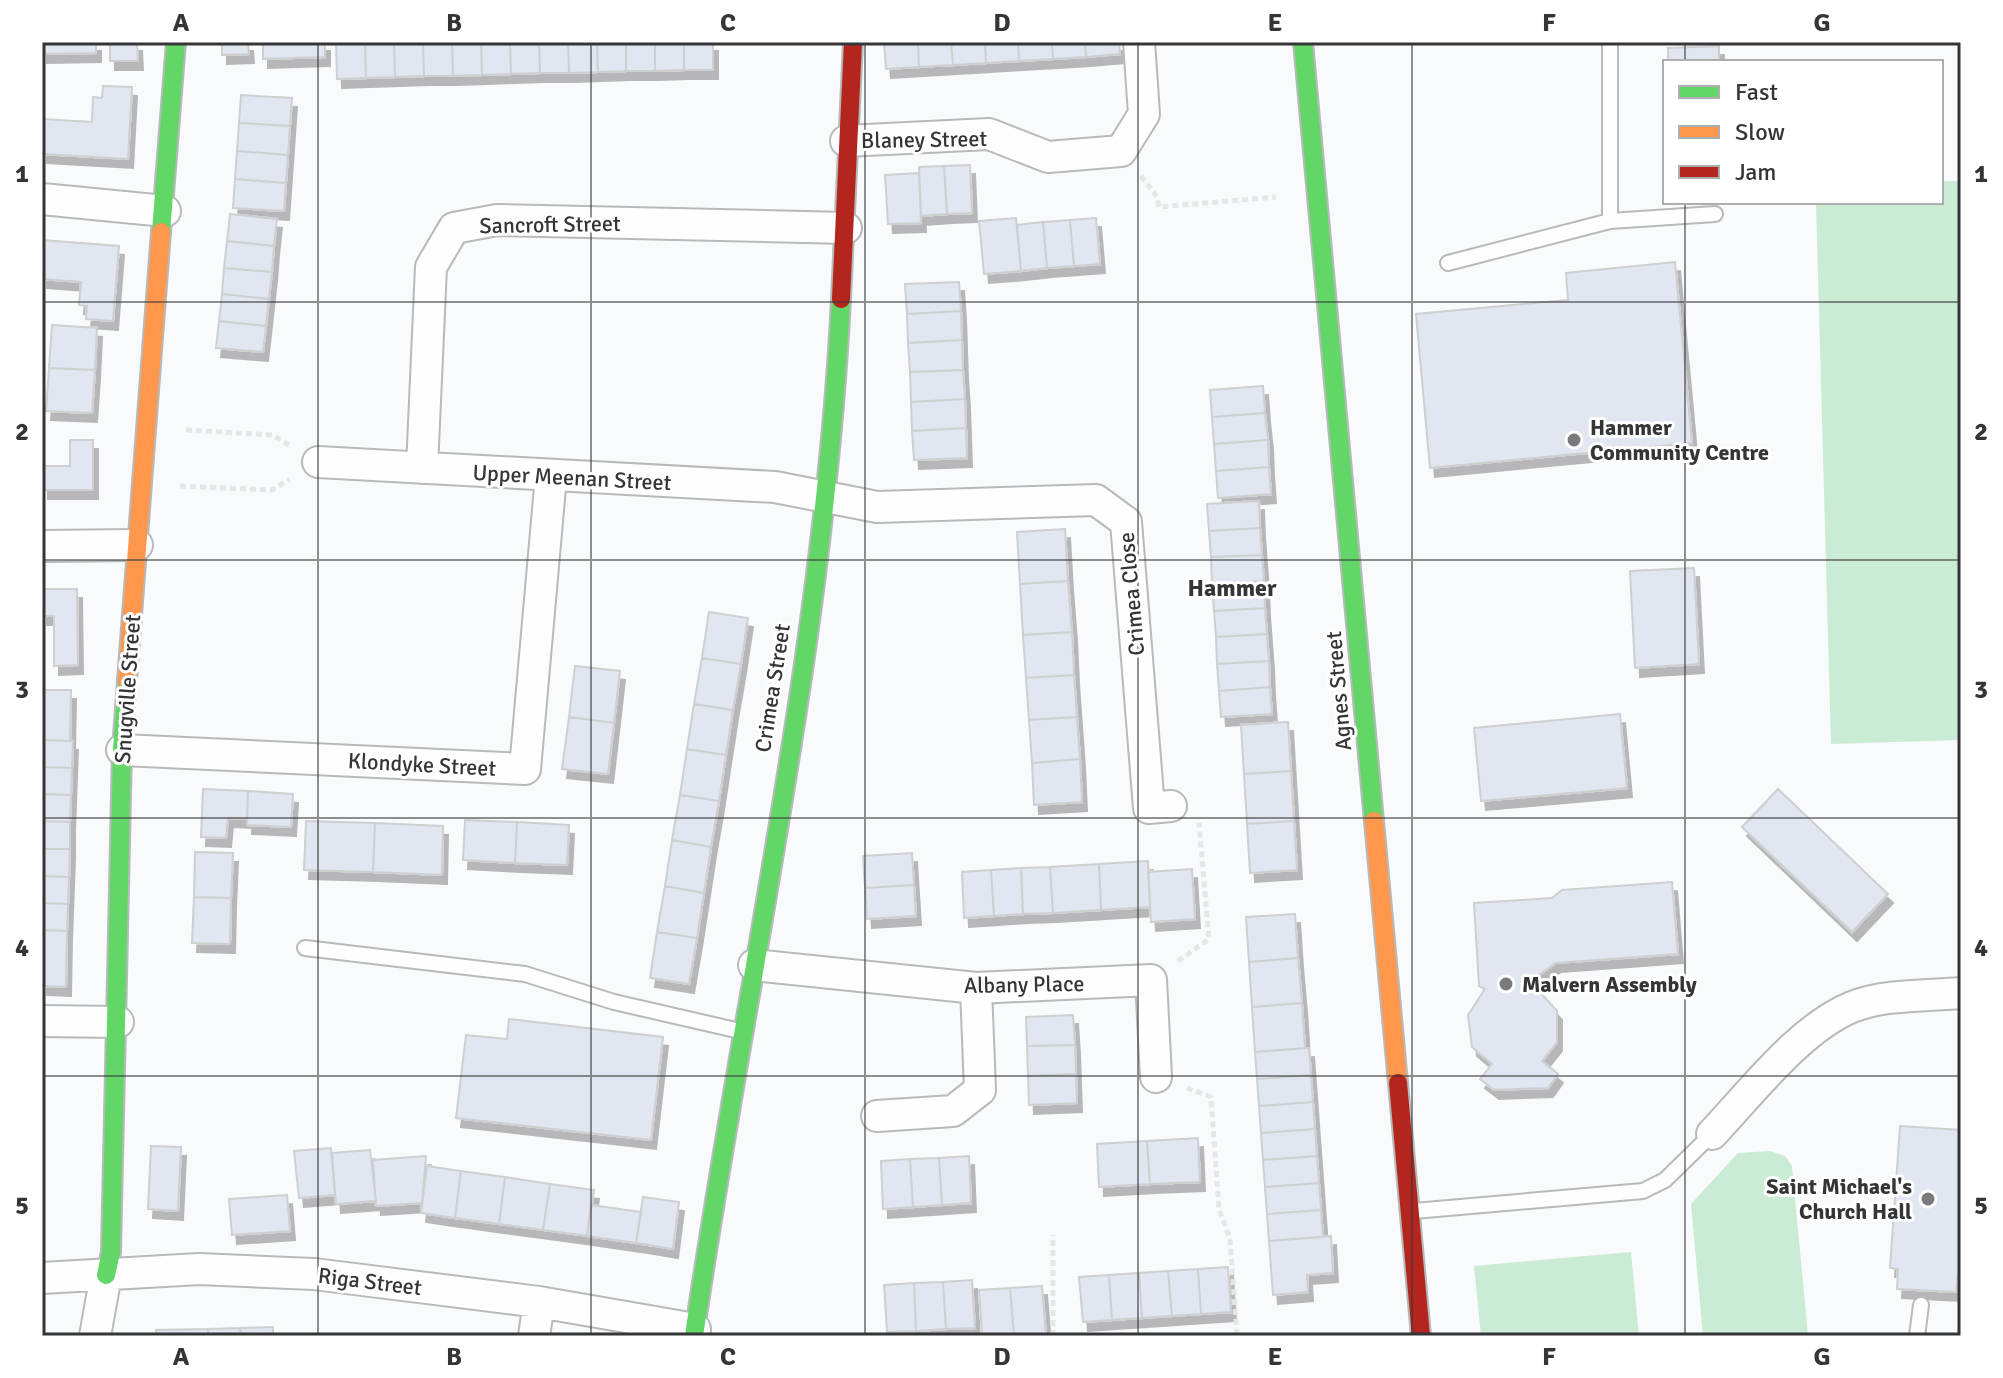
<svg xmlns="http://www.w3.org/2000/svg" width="2003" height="1378" font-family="Signika,sans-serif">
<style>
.green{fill:#caebd4}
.building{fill:#e2e6f0;stroke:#cecfd0;stroke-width:2;filter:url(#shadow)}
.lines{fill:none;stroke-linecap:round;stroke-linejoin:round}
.lane-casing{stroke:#b8b9ba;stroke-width:18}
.street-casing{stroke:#b8b9ba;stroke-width:34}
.fast-casing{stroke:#b8b9ba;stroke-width:22}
.slow-casing{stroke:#b8b9ba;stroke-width:22}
.jam-casing{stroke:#b8b9ba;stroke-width:22}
.path{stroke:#e5e6e6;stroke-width:5;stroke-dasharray:6 4;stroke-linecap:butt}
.lane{stroke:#fefeff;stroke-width:14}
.street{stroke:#fefeff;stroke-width:30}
.fast{stroke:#63d668;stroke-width:18}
.slow{stroke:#ff974d;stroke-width:18}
.jam{stroke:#b3261e;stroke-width:18}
.grid{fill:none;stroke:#343536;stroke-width:2;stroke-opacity:0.55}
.poi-dot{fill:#797a7b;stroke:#fff;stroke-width:3}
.labels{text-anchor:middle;stroke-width:6;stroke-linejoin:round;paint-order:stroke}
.street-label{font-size:22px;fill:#343536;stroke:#fff}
.poi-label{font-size:22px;font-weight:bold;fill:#343536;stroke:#fff;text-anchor:start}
.neighbourhood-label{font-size:24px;font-weight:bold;fill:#343536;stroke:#fff}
.neatline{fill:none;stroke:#343536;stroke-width:3}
.grid-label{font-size:26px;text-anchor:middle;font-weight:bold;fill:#343536}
</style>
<defs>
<filter id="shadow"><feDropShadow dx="5" dy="9" stdDeviation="0" flood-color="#0004"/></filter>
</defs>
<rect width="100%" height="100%" fill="#f9fafc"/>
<!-- green -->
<path class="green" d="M1941 181H1961V740L1831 744 1816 202H1941Z
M1770 1151 1785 1156 1792 1166 1808 1336H1703L1691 1204 1738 1153Z
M1631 1252 1639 1336H1481L1474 1266Z"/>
<!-- building -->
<path class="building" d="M42 42H96V53L42 54Z
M110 42H137L138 61H110Z
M222 42H248L249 54 222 55Z
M263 42H325V57L263 59Z
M336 42H365L366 78 337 79Z
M365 42H394L395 77 366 78Z
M394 42H423L424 76 395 77Z
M423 42H452L453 76H424Z
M452 42H481L482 75 453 76Z
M481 42H510L511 74 482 75Z
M510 42H539L540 73 511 74Z
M539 42H568L569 73H540Z
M568 42H597L598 72 569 73Z
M597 42H626V71L598 72Z
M626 42H655V71H626Z
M655 42H684V70L655 71Z
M684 42H713V70H684Z
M884 42H918L919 67 886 69Z
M918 42H951L953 65 919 67Z
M951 42H985L986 63 953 65Z
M985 42H1018L1019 61 986 63Z
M1018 42H1052L1053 59 1019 61Z
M1052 42H1085L1086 57 1053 59Z
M1085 42H1119L1120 54 1086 57Z
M1719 46V62H1668V48Z
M103 86 132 87 128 159 42 154V119L92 122 93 97 102 98Z
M241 95 292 98 290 126 239 123Z
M239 123 290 126 288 155 237 151Z
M237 151 288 155 286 183 235 179Z
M970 165 972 213 947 214 944 166Z
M944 166 947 214 921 216 919 167Z
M919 173 921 223 888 224 885 175Z
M235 179 286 183 284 211 233 208Z
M230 214 277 219 274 246 227 241Z
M1016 218 1021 271 984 274 979 221Z
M1096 218 1100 264 1074 266 1070 220Z
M1070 220 1074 266 1047 268 1043 222Z
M1043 222 1047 268 1021 271 1017 225Z
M42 240 119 246 113 321 86 319 87 306 79 305 81 282 42 279Z
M227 241 274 246 272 272 224 268Z
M1675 262 1692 443 1430 468 1416 314 1568 300 1566 273Z
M224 268 272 272 269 299 222 294Z
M959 282 961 311 907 314 905 284Z
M222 294 269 299 266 326 219 321Z
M961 311 962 340 908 343 907 314Z
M219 321 266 326 263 352 216 348Z
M52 325 97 328 95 370 49 368Z
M962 340 963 370 910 372 908 343Z
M49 368 95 370 92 413 46 411Z
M963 370 965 399 911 402 910 372Z
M1263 386 1265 413 1212 417 1210 390Z
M965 399 966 428 912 431 911 402Z
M1265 413 1268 440 1214 444 1212 417Z
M966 428 967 458 914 460 912 431Z
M70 440H93V490H43V466H70Z
M1268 440 1269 467 1216 471 1214 444Z
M1269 467 1271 494 1218 498 1216 471Z
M1259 501 1260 528 1209 531 1207 504Z
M1260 528 1262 555 1211 557 1209 531Z
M1065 529 1068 581 1020 584 1017 532Z
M1262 555 1264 581 1212 584 1211 557Z
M1694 568 1699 664 1635 668 1630 571Z
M1068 581 1072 632 1023 635 1020 584Z
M1264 581 1265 608 1214 611 1212 584Z
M42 589H77L78 665 54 666V616H42Z
M1265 608 1267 634 1216 637 1214 611Z
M709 612 748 618 741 664 702 658Z
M1072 632 1074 675 1026 678 1023 635Z
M1267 634 1269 661 1217 664 1216 637Z
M702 658 741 664 733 710 694 704Z
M1269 661 1270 687 1219 691 1217 664Z
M575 666 620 671 614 723 569 717Z
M1074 675 1077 717 1029 720 1026 678Z
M1270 687 1272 714 1221 717 1219 691Z
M42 690H71L70 741 42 740Z
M694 704 733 710 726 755 687 749Z
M1620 714 1627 788 1481 801 1474 728Z
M569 717 614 723 608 774 562 769Z
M1077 717 1080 759 1032 763 1029 720Z
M1288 722 1291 771 1244 774 1241 725Z
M42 740 73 741 72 768 42 767Z
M687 749 726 755 719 801 680 795Z
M1080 759 1082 802 1034 805 1032 763Z
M42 767 72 768 71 795 42 794Z
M1291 771 1294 821 1247 824 1244 774Z
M203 789 248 791 247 819 228 818 226 838 201 837Z
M1778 789 1888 894 1852 932 1742 827Z
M248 791 293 794 291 827 247 825Z
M42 794 71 795 70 822 42 821Z
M680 795 719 801 711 847 672 840Z
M465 820 517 822 515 863 463 860Z
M42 821 70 822V849H42Z
M306 821 375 823 373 872 304 870Z
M1294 821 1297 870 1250 873 1247 824Z
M517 822 569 825 567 865 515 863Z
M375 823 443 826 442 875 373 872Z
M672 840 711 847 704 893 665 886Z
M42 849H70L69 877 42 876Z
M195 852 233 853 231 898 194 897Z
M912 853 914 885 865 888 863 856Z
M1148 861 1150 907 1101 910 1099 864Z
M1099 864 1101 910 1053 913 1050 867Z
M1050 867 1053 913 1023 914 1021 868Z
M1021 868 1023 914 994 916 991 870Z
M1192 869 1195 919 1151 922 1148 872Z
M991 870 994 916 964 918 962 872Z
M42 876 69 877 68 904 42 903Z
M1672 882 1678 954 1556 963 1530 981 1557 1011V1042L1542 1061 1558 1074 1548 1088 1494 1090 1480 1079 1492 1064 1472 1047 1468 1015 1485 989 1479 986 1474 903 1552 898 1562 890Z
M914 885 916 916 867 919 865 888Z
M665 886 704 893 697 938 657 932Z
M194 897 231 898 230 944 192 943Z
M42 903 68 904 67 931 42 930Z
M1295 914 1298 958 1249 962 1246 917Z
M42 930 67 931 66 987 42 986Z
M657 932 697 938 689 984 650 978Z
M1298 958 1302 1003 1252 1007 1249 962Z
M1302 1003 1305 1048 1255 1052 1252 1007Z
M1073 1015 1075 1045 1027 1046 1026 1017Z
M509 1019 663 1037 651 1140 456 1118 466 1035 507 1039Z
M1075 1045 1076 1074 1028 1076 1027 1046Z
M1309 1048 1311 1075 1257 1079 1255 1052Z
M1076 1074 1077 1103 1029 1105 1028 1076Z
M1311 1075 1313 1102 1259 1106 1257 1079Z
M1313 1102 1315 1129 1261 1133 1259 1106Z
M1900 1126 1961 1130V1274H1958L1956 1292 1897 1289 1898 1269 1890 1268Z
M1315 1129 1317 1156 1263 1160 1261 1133Z
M1198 1138 1200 1182 1150 1184 1147 1141Z
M1147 1141 1150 1184 1099 1187 1097 1144Z
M151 1146 181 1147 178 1211 148 1209Z
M331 1148 335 1195 299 1198 294 1151Z
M370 1150 376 1201 336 1204 332 1153Z
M426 1156 422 1203 376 1206 373 1160Z
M969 1156 971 1203 942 1205 939 1158Z
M1317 1156 1319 1183 1265 1187 1263 1160Z
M939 1158 942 1205 913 1207 910 1159Z
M910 1159 913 1207 883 1209 881 1161Z
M427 1166 461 1171 455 1218 421 1213Z
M461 1171 505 1177 499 1224 455 1218Z
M505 1177 550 1184 543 1230 499 1224Z
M1319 1183 1321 1210 1267 1214 1265 1187Z
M550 1184 594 1190 587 1236 543 1230Z
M287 1195 290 1231 232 1235 229 1199Z
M643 1197 679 1202 673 1249 636 1243Z
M591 1205 641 1212 636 1243 587 1236Z
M1321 1210 1323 1237 1269 1241 1267 1214Z
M1331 1236 1333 1273 1307 1275 1308 1292 1273 1295 1269 1241Z
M1228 1267 1231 1312 1201 1314 1198 1269Z
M1198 1269 1201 1314 1172 1316 1168 1271Z
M1168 1271 1172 1316 1142 1318 1139 1273Z
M1139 1273 1142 1318 1112 1320 1109 1275Z
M1109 1275 1112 1320 1083 1322 1079 1277Z
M972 1280 975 1328 946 1329 943 1282Z
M943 1282 946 1329 916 1331 914 1283Z
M914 1283 916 1331 887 1332 884 1285Z
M1042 1286 1046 1335 1014 1336 1010 1288Z
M1010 1288 1014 1336H982L979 1290Z
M273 1327V1336H241L240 1328Z
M240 1328 241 1336H208V1329Z
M208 1329V1336H156V1330Z"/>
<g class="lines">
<!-- lane casing -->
<g class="lane-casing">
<path id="lane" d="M1610 221V42
M1448 263 1610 221 1715 214
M305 948 525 974 614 1002 740 1031
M1414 1211 1643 1191 1665 1180 1712 1134
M1917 1336 1921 1305"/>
</g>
<!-- street casing -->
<g class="street-casing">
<path id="street" d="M846 141 989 134 1048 157 1121 151 1144 114 1139 42
M42 199 165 211
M318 462 775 487 877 507 1096 500 1126 522 1149 808 1171 806
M422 468 431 267 454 228 497 220 846 228
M42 546 137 545
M122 750 525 769 551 476
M754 965 976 988 1151 980 1156 1077
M42 1021 118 1022
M877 1116 953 1111 980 1090 976 988
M1712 1134C1751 1093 1799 1029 1852 1007 1885 994 1926 996 1961 993
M42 1278 199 1269 314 1274 539 1302 695 1329
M95 1336 106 1275
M534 1336 539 1302"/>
</g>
<!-- fast casing -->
<g class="fast-casing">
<path id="fast" d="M1303 42 1374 821
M161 232 176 42
M106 1275 111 1252 122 750 127 681
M694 1336C744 991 824 648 841 299"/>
</g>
<!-- slow casing -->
<g class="slow-casing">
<path id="slow" d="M127 681 161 232
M1374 821 1398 1083"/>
</g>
<!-- jam casing -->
<g class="jam-casing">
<path id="jam" d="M841 299 853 42
M1398 1083 1421 1336"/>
</g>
<!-- path -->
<path class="path" d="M1141 176 1157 197 1159 207 1276 197
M186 430 272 435 289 445
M180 486 272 490 290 479
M1178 961 1209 939 1199 823
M1187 1088 1211 1097 1219 1209 1230 1239 1237 1336
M1053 1336V1235"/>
<!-- lane -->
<use href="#lane" class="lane"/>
<!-- street -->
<use href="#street" class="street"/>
<!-- fast -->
<use href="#fast" class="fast"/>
<!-- slow -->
<use href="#slow" class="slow"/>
<!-- jam -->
<use href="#jam" class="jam"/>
</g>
<!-- grid -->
<path class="grid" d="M318 42V1336M591 42V1336M865 42V1336M1138 42V1336M1412 42V1336M1685 42V62M1685 202V1336M42 302H1961M42 560H1961M42 818H1961M42 1076H1961"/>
<!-- markers -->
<g class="poi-dot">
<circle cx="1574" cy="440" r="8"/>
<circle cx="1506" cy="984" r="8"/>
<circle cx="1928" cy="1199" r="8"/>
</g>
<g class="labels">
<!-- street labels -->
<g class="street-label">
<text transform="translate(924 139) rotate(-1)" y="8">Blaney Street</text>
<text transform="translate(550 224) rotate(-1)" y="8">Sancroft Street</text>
<text transform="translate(572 477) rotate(3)" y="8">Upper Meenan Street</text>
<text transform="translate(1131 594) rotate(-95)" y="8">Crimea Close</text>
<text transform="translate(772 688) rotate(-81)" y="8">Crimea Street</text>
<text transform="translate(127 689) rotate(-86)" y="8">Snugville Street</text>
<text transform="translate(1338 691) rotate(-95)" y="8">Agnes Street</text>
<text transform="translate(422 764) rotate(3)" y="8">Klondyke Street</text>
<text transform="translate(1024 984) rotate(-1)" y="8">Albany Place</text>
<text transform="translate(370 1281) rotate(7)" y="8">Riga Street</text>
</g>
<!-- poi labels -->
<g class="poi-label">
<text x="1590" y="435">Hammer<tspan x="1590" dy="25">Community Centre</tspan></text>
<text x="1522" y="992">Malvern Assembly</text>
<text x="1912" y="1194" text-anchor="end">Saint Michael's<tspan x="1912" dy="25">Church Hall</tspan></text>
</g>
<!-- neighbourhood labels -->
<g class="neighbourhood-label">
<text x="1232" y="596">Hammer</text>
</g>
</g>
<!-- border -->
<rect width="2003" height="1378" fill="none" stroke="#ffffff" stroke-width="88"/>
<!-- legend -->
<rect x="1663" y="60" width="280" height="144" fill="#ffffff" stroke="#aeaeaf" stroke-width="2"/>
<rect x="1679" y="86" width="40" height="12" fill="#63d668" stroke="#aeaeaf" stroke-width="2"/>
<text x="1735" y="100" font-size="24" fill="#343536">Fast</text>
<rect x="1679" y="126" width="40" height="12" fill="#ff974d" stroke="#aeaeaf" stroke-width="2"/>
<text x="1735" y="140" font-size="24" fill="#343536">Slow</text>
<rect x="1679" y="166" width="40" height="12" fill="#b3261e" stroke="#aeaeaf" stroke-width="2"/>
<text x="1735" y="180" font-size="24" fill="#343536">Jam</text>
<rect x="44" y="44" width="1915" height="1290" class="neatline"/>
<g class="grid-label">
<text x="181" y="31">A</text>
<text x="454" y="31">B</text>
<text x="728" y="31">C</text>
<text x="1002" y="31">D</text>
<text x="1275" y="31">E</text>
<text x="1549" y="31">F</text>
<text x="1822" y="31">G</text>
<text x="22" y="182">1</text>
<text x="1981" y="182">1</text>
<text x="22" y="440">2</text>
<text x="1981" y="440">2</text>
<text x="22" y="698">3</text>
<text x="1981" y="698">3</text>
<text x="22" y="956">4</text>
<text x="1981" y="956">4</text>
<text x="22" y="1214">5</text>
<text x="1981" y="1214">5</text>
<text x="181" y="1365">A</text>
<text x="454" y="1365">B</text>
<text x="728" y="1365">C</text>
<text x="1002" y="1365">D</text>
<text x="1275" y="1365">E</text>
<text x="1549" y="1365">F</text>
<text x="1822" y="1365">G</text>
</g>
</svg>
